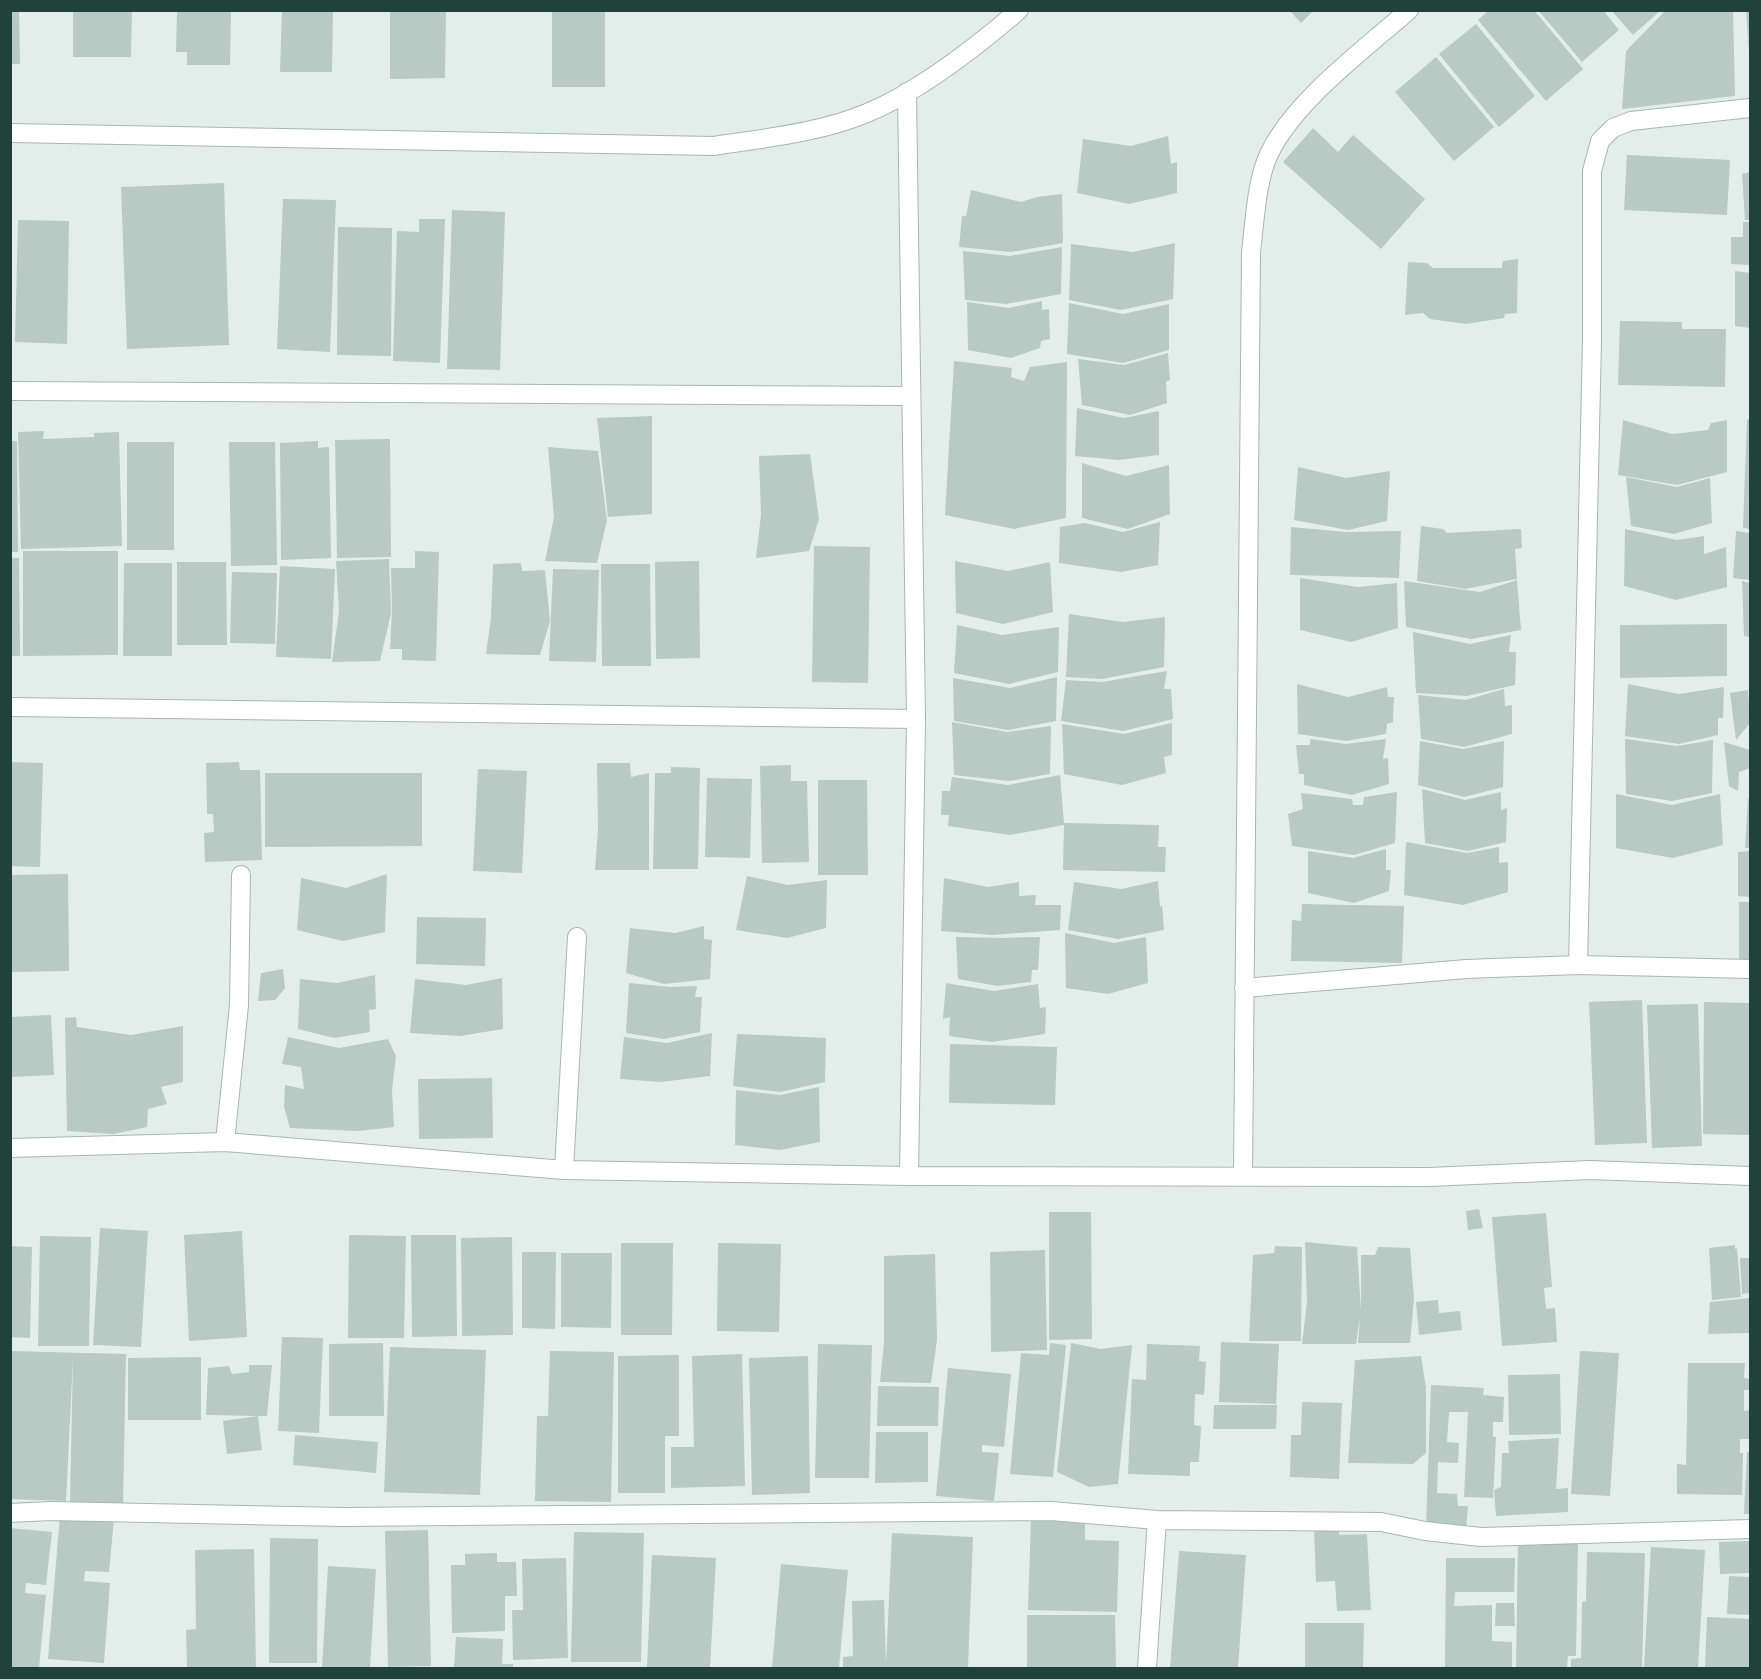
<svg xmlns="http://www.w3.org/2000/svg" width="1761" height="1679" font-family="'IBM Plex Sans',sans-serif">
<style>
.building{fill:#b8cac3}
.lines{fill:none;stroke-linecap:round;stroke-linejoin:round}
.street-casing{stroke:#a5b7b1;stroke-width:20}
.street{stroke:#fff;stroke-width:18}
</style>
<rect width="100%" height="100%" fill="#e3eeea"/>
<!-- building -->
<path class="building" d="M10 10H19L20 64H10Z
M73 10H132L131 57H73Z
M177 10H231L230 65H187V52H176Z
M282 10H333L332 72H280Z
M390 10H446L445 78 390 79Z
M552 10H605V87H552Z
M1289 10H1314L1301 23Z
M1489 10H1534L1583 69 1546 101 1478 20Z
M1538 10H1603L1619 30 1582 62Z
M1611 10H1661L1633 35Z
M1666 10H1733L1735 96 1622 109 1626 51Z
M1746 10H1750V52H1749Z
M1476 24 1535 96 1499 127 1439 54Z
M1436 57 1494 127 1454 161 1395 92Z
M1313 128 1338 152 1353 135 1425 199 1381 249 1283 162Z
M1168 136 1171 164 1177 162V193L1129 204 1077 193 1083 139 1131 146Z
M1627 155 1730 160 1727 215 1624 210Z
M1750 172V220H1745L1742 174Z
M224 183 229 345 127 349 121 187Z
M971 190 1021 202 1037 197 1062 194 1063 243 1011 252 959 247 962 216H966Z
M283 199 336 200 330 352 277 349Z
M452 210 505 212 500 370 447 369Z
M419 219H445L440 363 393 361 397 231 419 232Z
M18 220 69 221 67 344 15 342Z
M1743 222H1750V265L1731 264V237H1743Z
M338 227 392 228 391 356 337 355Z
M1175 243 1173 299 1121 310 1069 300 1071 244 1133 252Z
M1062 247 1061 294 1006 304 965 300 963 251 1010 256Z
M1518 259 1517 313 1505 314 1504 318 1466 324 1430 319 1423 313 1405 315 1408 262 1427 263 1433 268H1502L1503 261Z
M1735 271 1750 273V328L1735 326Z
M1042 301V310L1049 309 1050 339 1041 341 1040 348 1011 358 968 350 967 302 1009 308Z
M1069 303 1123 314 1169 304V350L1123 363 1067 354Z
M1620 321 1682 322V329H1726L1725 387 1618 385Z
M1168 353 1170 380 1166 382 1167 403 1130 415 1082 405 1078 359 1124 365Z
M954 361 1012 368 1011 377 1024 381 1030 367 1067 362 1066 518 1014 529 945 515Z
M1077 408 1124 418 1159 411V455L1119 460 1075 456Z
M652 416V514L608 517 597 418Z
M1747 419 1750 420V529L1743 528Z
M1623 420 1672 434 1708 430 1711 423 1727 420V472L1677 485 1618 475Z
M44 431 43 439 94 437V433L119 432 122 546 21 549 18 432Z
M390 439 391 557 337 558 335 440Z
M10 441H17L18 552H10Z
M318 441V448L329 447 331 558 281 560 280 443Z
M127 442H174V550H127Z
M229 442H275L277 565 231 566Z
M548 447 598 451 607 520 597 563 545 561 554 517Z
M810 454 819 519 809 551 756 558 761 515 759 456Z
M1082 463 1126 476 1169 465 1170 514 1128 529 1082 518Z
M1298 467 1346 478 1390 471 1387 521 1348 530 1294 520Z
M1626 477 1677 487 1710 478 1712 523 1674 534 1631 526Z
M1160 522 1158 565 1121 572 1059 563 1060 527 1085 523 1123 532Z
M1421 526 1443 529 1447 533 1521 529 1522 548 1515 549 1517 579 1465 589 1417 581Z
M1291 527 1346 532 1401 531 1399 578 1290 575Z
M1625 529 1677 540 1704 536V554L1726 547 1727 587 1676 600 1624 586Z
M1736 531 1750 533V580L1733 578Z
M814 546 870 547 868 683 812 682Z
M23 551H118V655L23 656Z
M415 551 439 552 436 661 402 660V649H390L392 610 391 568H415Z
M10 558H19L20 656H10Z
M389 559 391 613 380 661 332 662 339 611 336 561Z
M699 561 700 658 656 659 655 562Z
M955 561 1008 571 1050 562 1053 612 1003 624 956 613Z
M177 562H226L227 645H177Z
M124 563H172V656H123Z
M521 563 522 571 545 570 550 621 540 655 486 654 491 618 493 564Z
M601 564H650L651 666H602Z
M280 566 335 569 331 659 276 657Z
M553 569 599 570 596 662 549 661Z
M232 572 277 573 275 644 230 643Z
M1300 578 1358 587 1397 583 1398 628 1351 642 1300 630Z
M1517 580 1521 630 1471 639 1406 627 1404 581 1480 592Z
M1742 581 1750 583V637L1744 636Z
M1069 614 1123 622 1165 617 1164 667 1102 679 1066 677Z
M1727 624V676L1620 678V625Z
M957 625 1002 635 1059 627 1058 672 1009 684 954 673Z
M1413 632 1470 644 1511 635 1509 652H1516L1515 685 1467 696 1416 693Z
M1167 671 1164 689H1171L1173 719 1123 731 1061 721 1066 680 1102 682Z
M1057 677 1056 721 1008 730 954 721 953 678 1010 688Z
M1297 684 1348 697 1387 687 1388 697H1394L1393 722 1387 724 1386 734 1346 741 1298 734Z
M1628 684 1679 694 1724 687 1723 718H1718V735L1679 744 1625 736Z
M1504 689 1505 706 1512 705V734L1464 747 1421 739 1418 695 1466 700Z
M1748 690 1750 723 1736 740 1730 693Z
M952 722 1007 732 1051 726 1050 774 1009 781 954 775Z
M1172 723V755L1164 757 1166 773 1122 785 1064 774 1062 724 1124 734Z
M1310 739 1346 744 1386 739 1383 759 1388 758 1389 784 1352 795 1304 785V774H1299L1296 745H1310Z
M1625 739 1677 746 1713 740 1712 793 1672 801 1626 794Z
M1420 741 1463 749 1504 741 1503 787 1464 797 1418 785Z
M1724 742 1750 750V768L1739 772 1738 791 1729 786Z
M10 762 43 763 40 867 10 866Z
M239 762 240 770H260L262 860 205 862 204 833 214 832 213 814H207L206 763Z
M597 763H630L631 777 649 773V870H595L598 829Z
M791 765V781H807L809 862 762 863 760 766Z
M671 767 700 768 698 869H653L655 773H671Z
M478 769 527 771 522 873 473 871Z
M265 773H422V846L265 847Z
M1060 775 1064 823 1159 825 1158 847H1166L1165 872 1063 870 1064 825 1010 835 948 826 949 815H941L942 791H950L952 777 1008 785Z
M707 778 752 779 750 858 705 857Z
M818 780H867L868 875H818Z
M1422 789 1465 800 1501 792V810L1507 808 1506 842 1468 851 1425 843Z
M1397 792 1395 843 1354 855 1292 846 1288 814 1303 809 1301 793 1352 799 1353 805H1363L1364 797Z
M1616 794 1672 805 1720 794 1723 845 1673 858 1616 848Z
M1748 798 1750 799V848H1745Z
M1406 842 1467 853 1499 847V863L1508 862V892L1463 905 1404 895Z
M1386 849V870H1391L1389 891 1354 903 1308 893V851L1353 858Z
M1750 851V897L1738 896V852Z
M68 874 69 971 10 972V875Z
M387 874 385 932 343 941 297 930 301 878 346 888Z
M747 876 788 885 827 880 826 928 787 938 736 930Z
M944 878 988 887 1019 882V896L1036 895 1035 905H1061L1060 930 992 935 941 931Z
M1158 881 1160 907 1162 905 1164 930 1118 939 1068 930 1074 882 1121 889Z
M1739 902H1750V959L1739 960Z
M1302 904 1404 906 1402 963 1291 961 1292 920 1301 921Z
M417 917 486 918 485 966 416 964Z
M704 926V939L712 940 710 979 664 984 626 973 630 928 675 933Z
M1065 933 1114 943 1146 937 1148 983 1108 994 1066 988Z
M956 937 1001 938 1040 937 1038 970H1032L1031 982 998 986 958 979Z
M283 969 285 988 275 1000 258 1001 261 973Z
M375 975 376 1009 369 1010 370 1032 334 1038 298 1029 300 979 337 983Z
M502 978 503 1029 460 1036 410 1033 415 979 466 985Z
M629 983 671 987 697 986 695 997H702L700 1032 664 1039 626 1033Z
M946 983 994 991 1038 984 1040 1008 1046 1007 1045 1034 992 1042 949 1036 950 1017 943 1019Z
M1642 1000 1647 1143 1595 1145 1589 1002Z
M1704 1002 1750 1003V1135L1703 1134Z
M1698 1004 1702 1146 1652 1148 1647 1005Z
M51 1015 54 1075 10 1077V1017Z
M76 1017 77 1027 131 1035 183 1026V1082L161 1087 167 1104 148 1109 147 1127 113 1134 67 1131 65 1018Z
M712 1033 710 1076 661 1082 620 1079 624 1037 667 1043Z
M737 1034 826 1038 825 1082 780 1092 733 1086Z
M288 1037 339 1048 388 1039 396 1056 392 1090 394 1127 358 1131 290 1128 284 1107 285 1085 304 1089 301 1067 282 1064Z
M950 1044 1057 1047 1055 1105 949 1103Z
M492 1078 493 1138 419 1139 418 1079Z
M819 1087 820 1142 780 1150 735 1145 736 1090 780 1095Z
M1479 1209 1483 1228 1468 1230 1466 1211Z
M1049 1212H1091L1092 1339 1049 1340Z
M1546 1213 1552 1287 1544 1288 1546 1309 1555 1308 1557 1342 1502 1346 1492 1217Z
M100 1228 148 1231 141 1347 93 1345Z
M242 1231 247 1337 189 1341 184 1235Z
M349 1235 406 1236 404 1338H348Z
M411 1235H456L457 1336 412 1337Z
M40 1236 91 1237 89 1346H38Z
M512 1237 513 1335 462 1336 461 1238Z
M1305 1242 1357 1247 1361 1311V1255H1375L1378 1247 1410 1248 1414 1298 1410 1343H1358L1360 1317 1356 1344H1302L1307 1302Z
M621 1243H673L672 1335H621Z
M718 1243 781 1244 779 1332 717 1331Z
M1735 1245V1249L1737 1248 1741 1297 1712 1300 1709 1248Z
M10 1246 32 1247 30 1338 10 1337Z
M1275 1246 1302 1247 1301 1341H1249L1253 1255 1274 1253Z
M1045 1250 1047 1350 991 1352 990 1252Z
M522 1252H556L555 1329 522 1328Z
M561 1253H612L611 1328 561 1327Z
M935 1254 937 1340 931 1383 880 1382 884 1343V1256Z
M1740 1258H1750V1293L1742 1294Z
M1750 1298V1333L1708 1334 1710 1302Z
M1438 1300 1439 1313 1460 1311 1462 1330 1419 1335 1416 1302Z
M282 1337 323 1338 319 1433 278 1431Z
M1221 1342 1279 1344 1276 1404 1219 1402Z
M383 1343 384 1416H329V1344Z
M1050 1343 1066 1345 1053 1477 1010 1474 1021 1353 1049 1355Z
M1071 1343 1101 1349 1132 1345 1118 1484 1089 1487 1057 1472Z
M818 1344 872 1345 869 1478H815Z
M1147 1344 1200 1346 1199 1361 1206 1362 1204 1395 1195 1394 1194 1425 1201 1426 1199 1462H1190V1476L1128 1474 1132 1379 1146 1380Z
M390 1347 486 1350 480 1495 384 1492Z
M10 1351 126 1354 123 1505 70 1504 73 1358 66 1501 10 1499Z
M550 1351 614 1352 611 1502 535 1501 537 1416H548Z
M1580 1351 1619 1353 1610 1496 1571 1494Z
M742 1354 745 1486 671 1488V1447H694L692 1356Z
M679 1355V1436H665V1493H618V1356Z
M808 1356 810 1493 752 1495 749 1358Z
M1421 1356 1426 1387V1453L1413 1464 1348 1463 1355 1360Z
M201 1357V1420H128V1358Z
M1688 1363H1745L1744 1378 1750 1379V1390H1744V1411L1750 1410 1749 1439H1740V1453H1743L1742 1495 1677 1494V1464L1686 1465Z
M249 1365H272L267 1416H258L262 1450 227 1454 223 1421 258 1416 206 1415 208 1368 229 1366 232 1374 249 1372Z
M948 1368 1011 1374 1004 1447 982 1445V1452L999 1453 994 1501 936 1496Z
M1560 1374 1561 1434 1509 1435 1508 1375Z
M1431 1385 1484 1388 1483 1395 1504 1397 1503 1422H1493V1437H1496L1493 1498 1464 1497 1468 1412H1449L1447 1442 1459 1443 1458 1463 1438 1462 1437 1493 1457 1494 1458 1506H1468L1466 1528 1426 1527Z
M878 1386 939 1387 938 1426H877Z
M1302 1402 1342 1403 1339 1479 1290 1477 1291 1435H1301Z
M1214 1405H1277L1276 1429H1213Z
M876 1432H928V1482L875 1483Z
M295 1435 378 1442 376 1473 293 1465Z
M1559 1438 1556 1489 1568 1488V1512L1496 1516 1494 1490 1501 1487 1502 1453H1509L1508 1441Z
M1747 1452H1750V1514H1744Z
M60 1515 114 1519 109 1572 85 1571 84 1581 110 1583 104 1663 48 1659Z
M1031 1519 1085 1520V1540L1119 1541 1117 1612 1028 1610Z
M1339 1526V1535L1367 1534 1371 1610 1337 1611 1335 1581 1316 1582 1314 1527Z
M10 1528 52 1532 46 1585 26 1583 25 1593 46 1595 39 1668H10Z
M428 1530 431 1666 388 1667 385 1531Z
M574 1532 644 1533 641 1662H571Z
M892 1533 973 1537 968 1668H843V1657L853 1656 852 1601 884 1600 886 1664Z
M270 1538 318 1539 317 1663H269Z
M1750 1541V1573L1720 1574 1719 1542Z
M1518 1543 1578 1544 1576 1656H1568L1567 1668H1516Z
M1651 1547 1705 1550 1698 1668H1644Z
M254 1549 256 1668H187L186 1630 196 1629 195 1550Z
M1179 1551 1246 1555 1238 1668H1170Z
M1587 1552 1645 1553 1642 1668H1571V1659L1581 1658 1582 1602 1586 1601Z
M497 1553V1562H516L517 1596H505V1631L452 1633 451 1565H465V1554Z
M652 1555 716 1558 710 1668H647Z
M566 1558 568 1658 513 1660 512 1610H523L522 1559Z
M1446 1558H1515L1514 1592H1455L1454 1606 1492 1605V1641L1512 1642V1668H1445Z
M781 1564 848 1570 839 1668H772Z
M328 1566 376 1569 370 1668H322Z
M1729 1576 1750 1577V1615L1727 1614Z
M1496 1603H1514L1515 1626H1495Z
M1027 1615H1115L1116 1668H1027Z
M1707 1617 1750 1619V1668L1705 1667Z
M1305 1623H1364L1363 1668H1305Z
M456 1637 503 1639 502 1664H513V1668H454Z"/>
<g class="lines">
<!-- street casing -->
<g class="street-casing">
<path id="street" d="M907 92 916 719 909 1176
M10 133 714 146C765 138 819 133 867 113 920 91 975 48 1019 10
M10 391 911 396
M10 707 916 719
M1578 965 1592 340V171L1600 141 1613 128 1631 121 1750 108
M1244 988 1466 969 1578 965 1750 969
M225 1142 239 1005 241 875
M10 1148 225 1142 564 1170 909 1176 1429 1177 1590 1170 1750 1176
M564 1170 577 937
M1243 1176 1251 252C1255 221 1256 182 1269 154 1294 101 1365 49 1409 10
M10 1513 51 1511 344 1517 1051 1511 1157 1520 1381 1522 1425 1531 1481 1537 1750 1529
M1147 1668 1157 1520"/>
</g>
<!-- street -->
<use href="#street" class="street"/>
</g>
<!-- border -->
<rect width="1761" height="1679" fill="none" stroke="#214239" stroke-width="24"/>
</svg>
